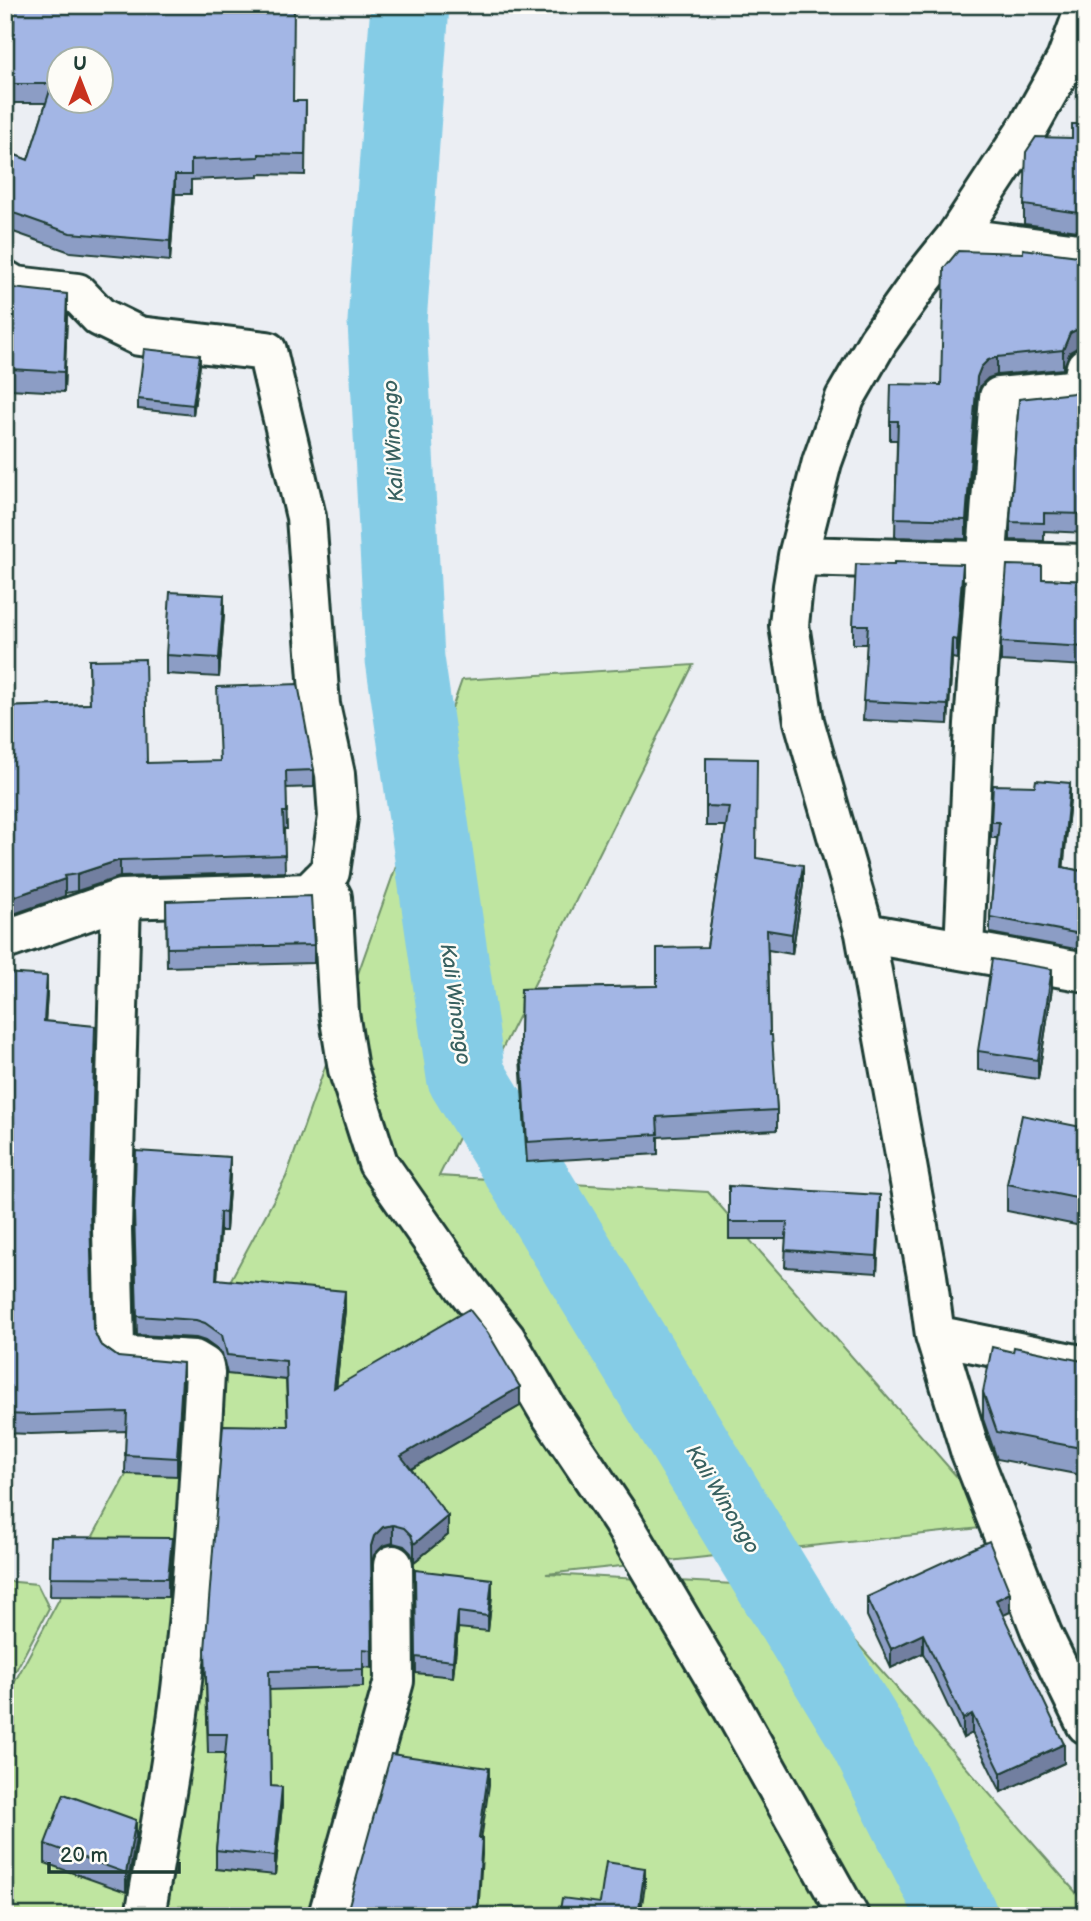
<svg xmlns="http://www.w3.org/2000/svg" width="1091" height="1921" font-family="'Balsamiq Sans',sans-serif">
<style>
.green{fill:#bfe5a0;stroke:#6f916a;stroke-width:2}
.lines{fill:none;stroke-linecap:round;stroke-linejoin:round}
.river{stroke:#85cce6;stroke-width:79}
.minor-casing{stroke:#1f3d34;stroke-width:44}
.minor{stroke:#fdfcf7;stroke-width:38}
.wall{fill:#8c9dc5;stroke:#1f3d34;stroke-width:2}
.shaded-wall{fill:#727fa0;stroke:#1f3d34;stroke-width:2}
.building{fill:#a3b6e5;stroke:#1f3d34;stroke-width:2;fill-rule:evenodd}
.labels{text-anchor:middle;stroke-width:5;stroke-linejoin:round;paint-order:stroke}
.water-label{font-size:21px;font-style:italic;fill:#386160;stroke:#fdfcf7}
</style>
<rect width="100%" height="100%" fill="#ebeef3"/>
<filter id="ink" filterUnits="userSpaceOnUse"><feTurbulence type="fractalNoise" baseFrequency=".0143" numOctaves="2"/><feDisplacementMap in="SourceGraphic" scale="14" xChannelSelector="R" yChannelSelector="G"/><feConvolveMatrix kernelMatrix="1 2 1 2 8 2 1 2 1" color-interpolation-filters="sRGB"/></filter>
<g filter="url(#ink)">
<!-- green -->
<path class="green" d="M693 665 439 1176 708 1192 1000 1526 546 1574 809 1588 1086 1904V1916H5V1700L286 1177 462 680Z
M5 1581 37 1584 49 1608 5 1691Z"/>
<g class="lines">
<!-- river -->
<path class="river" d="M410 5 387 322 405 659 466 1076 863 1728 958 1916"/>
<!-- minor casing -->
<g class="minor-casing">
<path id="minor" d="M1083 5 1080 22 1066 60 1029 126 956 237 920 282 878 341 845 398 822 462 798 556 793 586 789 625 804 721 865 933 927 1276 935 1335 1086 1366
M956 237 1086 254
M5 280 15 286 77 293 100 317 139 336 267 351 306 517 320 705 335 774 338 817 330 872 309 893 121 899 5 940
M798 556 1086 564
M321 881 332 897 339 1013 348 1069 378 1163 464 1286 506 1339 547 1409 622 1521 732 1707 849 1916
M121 899 112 1230 115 1346 118 1351 128 1356 194 1360 204 1366 205 1373C199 1484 193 1595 179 1706 170 1776 157 1846 145 1916
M865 933 1086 972
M964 950 974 724 999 397 1081 389 1086 367
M935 1335 970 1450 1042 1634 1086 1724
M328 1916 394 1681 393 1565"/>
</g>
<!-- minor -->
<use href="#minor" class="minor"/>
</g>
<!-- wall -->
<path class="wall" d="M7 29 294 101H306L305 175 259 174V177L191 180V194H175L170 261 70 252 5 229V151L28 160 46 103H8Z
M1086 124V232L1024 224V205L1072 138Z
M1086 257V346H1080L1070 352 1063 369 997 375 988 378 981 385 977 395 966 539 895 537 897 440H890V421L941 385Z
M5 286 67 314 64 392 9 389V375H5Z
M200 365 193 415 138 409V399Z
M1086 391V533L1044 531V541L1010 540V522L1083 392Z
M1042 579 1086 581V666L1001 661V642Z
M963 582 957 659 952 658 948 724 863 720 867 644H853V625Z
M224 614 219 677 166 674V655Z
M89 660 147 763 314 770V787L286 788 287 829H284L285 872 120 877 77 891 65 893V896L5 917V707L90 704Z
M706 758 756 858 803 885 792 954 768 950 770 1035 777 1110V1130L658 1137V1154L527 1162 520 1058 521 989 657 986 707 947 726 826H706Z
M1070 799 1063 867 1086 872V951L990 933V917L997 838H991V822Z
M166 901 314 945V963L167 967Z
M5 973 47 994 45 1021 90 1220 93 1329 100 1344 118 1357 183 1381 177 1476 125 1474 126 1431 31 1434 5 1433Z
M1052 988 1038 1079 978 1070V1051Z
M1086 1128V1227L1007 1211V1184Z
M230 1175 226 1231H220L217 1279 345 1310 336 1387 520 1406 411 1469 448 1535 414 1562 411 1553 404 1546 393 1543 383 1546 374 1555 371 1565 372 1668 363 1667V1687L269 1690 271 1786 282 1805 275 1875 216 1869V1850L226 1753H208L205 1650 288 1426 286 1380 227 1374 222 1353 205 1341 196 1338 137 1335 134 1230Z
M729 1186 880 1213 877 1273 785 1267 786 1239H729Z
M1086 1360V1476L997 1459 983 1419V1392Z
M51 1537 172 1557 168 1597 50 1596Z
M415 1570 492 1595 488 1631 458 1628 453 1677 416 1673Z
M867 1597 1010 1612 1003 1615 1064 1763 1001 1792 972 1733 963 1738 923 1653 891 1668 867 1616Z
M1086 1621V1651H1083V1632Z
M136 1839 126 1892 45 1863V1844Z"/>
<!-- shaded-wall -->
<path class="shaded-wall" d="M175 175V194L170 261V241Z
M67 294V314L64 392V372Z
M1080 328V346L1070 352 1063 369V350L1070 333Z
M200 355V365L193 415V405Z
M997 357V375L988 378 981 385 977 395 966 539V520L977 377 981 367 988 360Z
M963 564V582L957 659V640Z
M224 595V614L219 677V658Z
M952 639V658L948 724V705Z
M1070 783V799L1062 883V867Z
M120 860V877L77 891V874Z
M803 865V885L792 954V934Z
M65 879V896L5 917V900Z
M1052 969V988L1038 1079V1060Z
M47 976V994L44 1039V1021Z
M230 1157V1175L226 1231V1213Z
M880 1195V1213L877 1273V1256Z
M220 1212V1231L216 1297V1279Z
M345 1291V1310L334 1407V1388Z
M183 1363V1381L177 1476V1458Z
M520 1387V1406L401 1475V1456Z
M448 1516V1535L414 1562V1544Z
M393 1525V1543L383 1546 374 1555 371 1565V1546L374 1536 383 1527Z
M172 1538V1557L168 1597V1578Z
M492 1579V1595L488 1631V1616Z
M1010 1593V1612L996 1619V1600Z
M458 1612V1628L453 1677V1661Z
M923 1634V1653L891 1668V1649Z
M972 1714V1733L963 1738V1719Z
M1064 1744V1763L1001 1792V1773Z
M489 1768V1785L479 1855V1838Z
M282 1787V1805L275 1875V1856Z
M136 1820V1839L126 1892V1873Z
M482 1838V1855L478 1916H477Z
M645 1868V1886L640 1916H638Z"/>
<!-- building -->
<path class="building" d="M14 5H294L293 101H306L305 155 259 154V157L191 160V175H175L170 241 70 233 5 210V151L28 160 52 84H8L7 29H14ZM60 60H102V102H60Z
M1072 124H1086V214L1024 205 1026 152 1036 137 1072 138Z
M1023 249 1086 257V328H1080L1070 333 1063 350 997 357 988 360 981 367 977 377 966 520 895 518 898 421H890L891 384 941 385 944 268 958 251 1023 253Z
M5 286 13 288 67 294 64 372 9 369V356L5 355Z
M144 349 200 355 193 405 138 399Z
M1086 391V514L1044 513V523L1010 522 1019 399 1083 392Z
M894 562 963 564 957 640 952 639 948 705 863 701 868 625H853L856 564 894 565Z
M1007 565 1042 566V579L1086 581V647L1001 642Z
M170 592 224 595 219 658 166 655Z
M145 659 147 763 220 761 217 687 298 684 314 770 286 771 287 812H283L285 855 120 860 77 874 64 876 65 879 5 900V707L90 704 89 660Z
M706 758 757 759 756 858 803 865 792 934 767 930 770 1035H772L777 1110 657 1117 658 1134 527 1142 520 1038 521 989 657 986V948L707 947 729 807 706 806Z
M1036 780 1070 783 1062 867 1086 872V935L990 917 999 822H991L993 785 1035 786Z
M311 896 314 945 167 948 166 901Z
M992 959 1052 969 1038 1060 978 1051Z
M5 973 47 976 44 1021 95 1026 90 1211 93 1329 100 1344 118 1357 183 1363 177 1458 125 1455 127 1412 31 1415 5 1414Z
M1022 1115 1086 1128V1200L1007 1184Z
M136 1151 230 1157 226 1213 220 1212 216 1279 345 1291 334 1388 469 1309 488 1333 520 1387 401 1456 448 1516 414 1544 411 1535 404 1528 393 1525 383 1527 374 1536 371 1546 372 1650 363 1649V1669L269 1671 271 1786 282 1787 275 1856 216 1850 227 1734H208L205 1650 223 1425 288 1426 286 1361 227 1355 222 1335 205 1323 196 1320 137 1316 134 1211Z
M729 1186 880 1195 877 1256 785 1250 787 1222H729Z
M992 1347 1013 1352 1014 1347 1082 1361 1086 1360V1449L997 1432 983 1392Z
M51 1537 172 1538 168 1578 50 1577Z
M989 1541 1010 1593 996 1600 1064 1744 1001 1773 972 1714 963 1719 923 1634 891 1649 867 1597Z
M415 1570 492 1579 488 1616 458 1612 453 1661 416 1657Z
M391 1754 489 1768 479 1838H482L477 1916H341L349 1905Z
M64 1794 136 1820 126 1873 45 1844Z
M606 1862 645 1868 638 1915 641 1916H559L562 1898 600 1903Z"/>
</g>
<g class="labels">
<!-- water labels -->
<g class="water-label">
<text transform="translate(393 441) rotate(-93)" y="7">Kali Winongo</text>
<text transform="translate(456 1004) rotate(82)" y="7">Kali Winongo</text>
<text transform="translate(723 1499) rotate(59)" y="7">Kali Winongo</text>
</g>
</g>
<!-- margin -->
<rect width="1091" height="1921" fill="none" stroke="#fdfcf7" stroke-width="28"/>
<rect x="14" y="14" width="1063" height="1893" fill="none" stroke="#1f3d34" stroke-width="2.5" filter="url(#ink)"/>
<!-- north arrow -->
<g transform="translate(80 80)"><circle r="33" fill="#fdfcf7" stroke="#a4b0a9" stroke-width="2"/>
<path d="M0-5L12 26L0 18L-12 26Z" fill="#c8321e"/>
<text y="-10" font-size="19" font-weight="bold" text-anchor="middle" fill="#1f3d34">U</text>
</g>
<!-- scale -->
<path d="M49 1862v10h130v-10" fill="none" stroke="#1f3d34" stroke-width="3.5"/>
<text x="60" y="1862" font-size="21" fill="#1f3d34" stroke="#fdfcf7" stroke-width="5" paint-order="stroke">20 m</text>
</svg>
